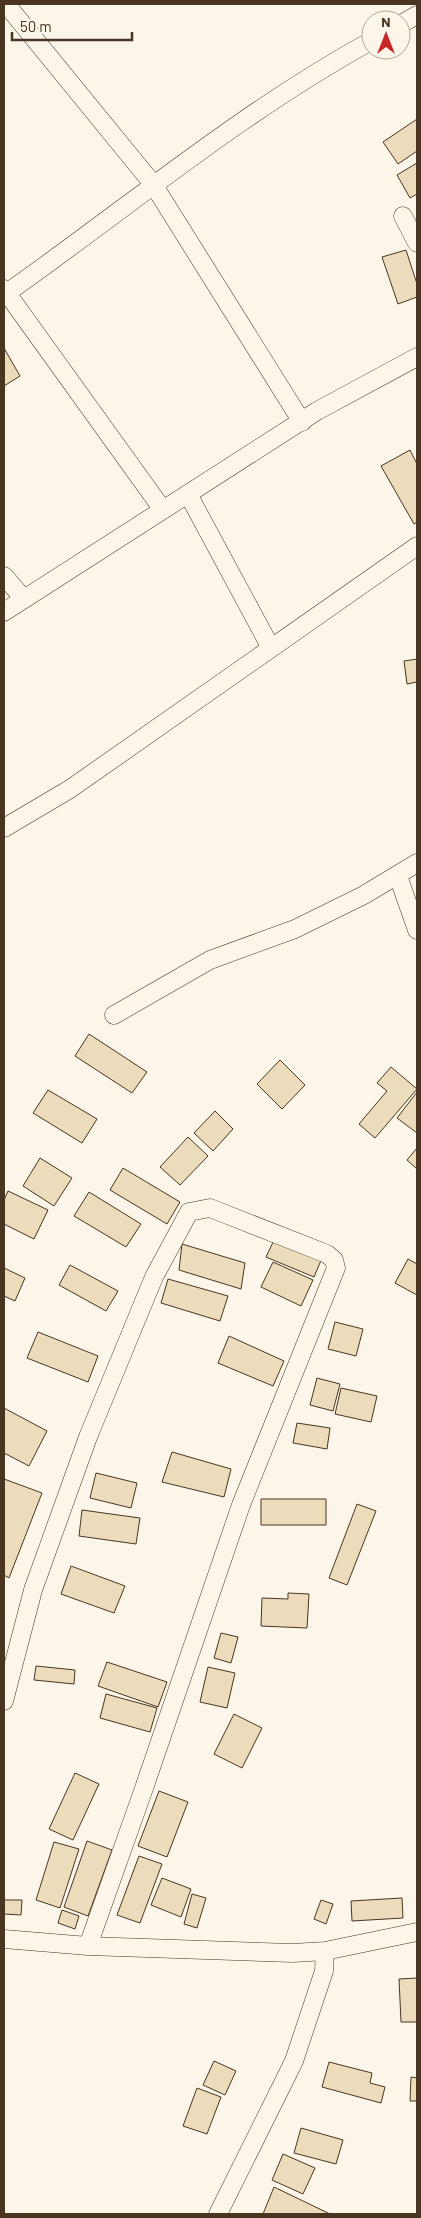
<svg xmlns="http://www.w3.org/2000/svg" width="421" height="2218" font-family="Barlow,sans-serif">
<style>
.building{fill:#ecdcbc;stroke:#4a3520}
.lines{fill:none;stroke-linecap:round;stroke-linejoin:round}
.minor-casing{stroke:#4a3520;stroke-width:19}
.minor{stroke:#fbf6e9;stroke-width:18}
</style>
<rect width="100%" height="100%" fill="#fbf6e9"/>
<!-- building -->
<path class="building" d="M417 119V151L398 164 383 142Z
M417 163V194L410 198 397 175Z
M406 250 417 284V297L398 304 382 257Z
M4 348 20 376 4 386Z
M410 450 417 464V522L414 524 381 466Z
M417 659V682L407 684 404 661Z
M89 1034 147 1072 132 1093 75 1056Z
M280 1060 305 1085 282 1109 257 1084Z
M391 1067 417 1089 375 1138 359 1124 387 1091 377 1083Z
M48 1090 97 1119 82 1143 33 1113Z
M417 1092V1133L397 1118Z
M215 1111 233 1129 213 1151 194 1133Z
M188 1137 208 1156 180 1185 160 1167Z
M417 1148V1169L407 1160Z
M40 1158 72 1178 54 1206 23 1186Z
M123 1168 180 1202 167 1224 110 1190Z
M8 1191 48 1210 34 1239 4 1224V1200Z
M89 1192 141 1224 126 1247 74 1216Z
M275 1238 322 1258 314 1277 266 1257Z
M182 1244 245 1263 241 1289 179 1270Z
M408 1259 417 1264V1295L395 1283Z
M273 1262 313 1280 301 1306 261 1287Z
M70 1265 118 1291 106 1311 59 1285Z
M4 1268 25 1278 15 1301 4 1296Z
M168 1279 228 1296 220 1321 161 1303Z
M335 1322 363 1329 356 1356 328 1349Z
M38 1332 98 1356 88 1382 27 1358Z
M229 1336 284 1361 273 1386 218 1363Z
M317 1378 340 1384 333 1411 310 1405Z
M341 1388 377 1396 371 1422 335 1414Z
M4 1408 47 1431 29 1466 4 1453Z
M297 1423 330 1428 327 1449 293 1443Z
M172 1452 231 1469 224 1497 162 1482Z
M96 1473 137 1483 131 1508 90 1498Z
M4 1479 42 1493 9 1578 4 1575Z
M261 1499H326V1525H261Z
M357 1504 376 1511 347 1585 329 1578Z
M82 1510 140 1518 136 1544 79 1536Z
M71 1566 125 1586 114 1613 61 1594Z
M288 1593 309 1594 307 1628 261 1626 262 1598 288 1599Z
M221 1633 238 1637 231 1663 214 1658Z
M107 1662 167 1682 158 1707 98 1686Z
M36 1666 75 1670 74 1684 34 1680Z
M208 1667 235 1673 227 1708 200 1702Z
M106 1694 157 1708 150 1732 100 1718Z
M234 1714 262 1728 242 1768 214 1754Z
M75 1773 99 1784 73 1840 49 1829Z
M159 1791 188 1802 167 1857 138 1846Z
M87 1841 112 1850 88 1916 64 1907Z
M54 1842 79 1849 60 1908 36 1900Z
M139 1856 162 1864 140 1923 117 1915Z
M162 1878 191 1889 181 1917 151 1905Z
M192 1894 206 1898 197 1928 184 1924Z
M402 1898 403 1918 352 1921 351 1901Z
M4 1900H22L21 1915 4 1914Z
M321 1900 333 1904 326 1924 314 1919Z
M62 1910 79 1916 75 1929 58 1923Z
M417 1978V2022H401L399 1979Z
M214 2061 236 2071 225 2095 203 2085Z
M329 2062 372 2073 370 2083 385 2087 381 2103 322 2087Z
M411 2077 417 2078V2101H410Z
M197 2088 221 2097 207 2134 183 2126Z
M301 2128 343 2140 336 2164 294 2153Z
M283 2154 315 2168 303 2194 272 2180Z
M274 2187 330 2214H263Z"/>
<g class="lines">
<!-- minor casing -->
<g class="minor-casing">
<path id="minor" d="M6 4 153 184 302 422
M401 24 417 15
M403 216 417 243
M4 289 163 510
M4 295C126 209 240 113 371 41
M188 494 271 648
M4 576 24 599
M4 612 317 411 417 357
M4 828 70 789 417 546
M398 876 417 930
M114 1015 210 960 295 929 364 895 417 863
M4 1701 33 1590 88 1437 154 1277 189 1212 210 1208 327 1254 334 1260 336 1268 241 1505 142 1794 88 1946
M4 1939 88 1946 293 1953 325 1951 417 1932
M218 2214 294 2061 324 1971 325 1951"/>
</g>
<!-- minor -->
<use href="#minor" class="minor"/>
</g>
<!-- border -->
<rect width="421" height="2218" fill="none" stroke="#4a3520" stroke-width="10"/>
<!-- north arrow -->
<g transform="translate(386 35)"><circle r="24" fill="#fbf6e9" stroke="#b4a999"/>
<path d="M0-4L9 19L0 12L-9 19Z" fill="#c62828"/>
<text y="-8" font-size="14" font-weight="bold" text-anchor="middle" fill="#4a3520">N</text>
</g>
<!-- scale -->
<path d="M12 32v8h120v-8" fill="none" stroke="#4a3520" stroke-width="2.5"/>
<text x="20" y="32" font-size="15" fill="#4a3520" stroke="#fbf6e9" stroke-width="4" paint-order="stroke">50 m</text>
</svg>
